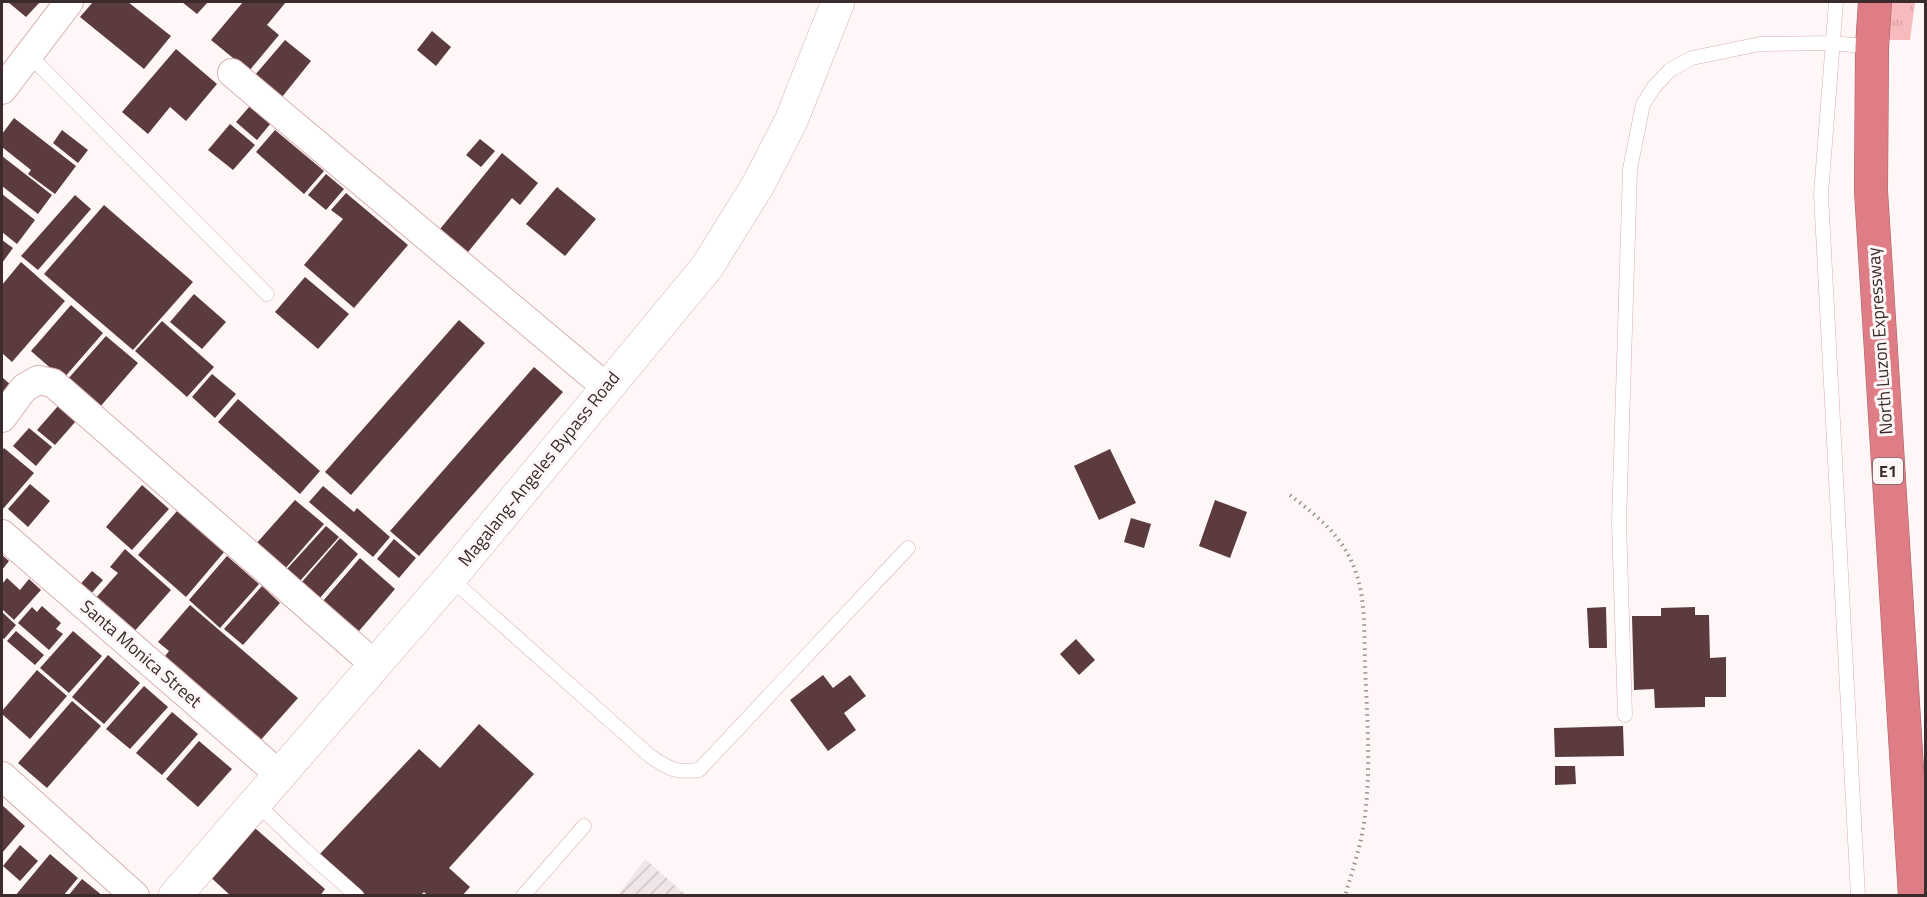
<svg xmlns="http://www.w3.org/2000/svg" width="1927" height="897" font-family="'Titillium Web',sans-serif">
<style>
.industrial{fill:url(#industrial-furrows)}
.grass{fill:url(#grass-tufts)}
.building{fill:#5b3b3d}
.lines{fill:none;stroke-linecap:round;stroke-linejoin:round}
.service-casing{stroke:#d7b0b1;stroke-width:15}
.minor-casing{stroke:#d7b0b1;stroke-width:30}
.tertiary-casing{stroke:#d7b0b1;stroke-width:34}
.motorway-casing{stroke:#a56066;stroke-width:34}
.path{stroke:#9d9091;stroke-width:4;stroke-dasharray:1.5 4.5;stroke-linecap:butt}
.service{stroke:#fff;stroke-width:14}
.minor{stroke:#fff;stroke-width:28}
.tertiary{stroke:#fff;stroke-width:33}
.motorway{stroke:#de7d85;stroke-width:33}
.labels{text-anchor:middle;stroke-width:6;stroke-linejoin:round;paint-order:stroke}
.shield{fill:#fff6f7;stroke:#766869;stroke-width:1.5}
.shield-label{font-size:16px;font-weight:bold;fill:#3b2b2c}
.street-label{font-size:18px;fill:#3b2b2c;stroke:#fff6f7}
</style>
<defs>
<pattern id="industrial-furrows" width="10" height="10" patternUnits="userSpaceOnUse" patternTransform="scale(1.5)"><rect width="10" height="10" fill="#f1e6e7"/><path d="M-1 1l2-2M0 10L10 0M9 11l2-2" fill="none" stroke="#d0c5c6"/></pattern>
<pattern id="grass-tufts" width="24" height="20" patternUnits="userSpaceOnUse" patternTransform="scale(1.5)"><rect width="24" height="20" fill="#f7bbbe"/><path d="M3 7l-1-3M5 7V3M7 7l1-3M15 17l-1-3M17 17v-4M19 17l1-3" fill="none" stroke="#d5a1a3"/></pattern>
</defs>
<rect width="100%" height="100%" fill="#fff6f7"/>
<!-- industrial -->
<path class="industrial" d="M645 859 686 895H618Z"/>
<!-- grass -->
<path class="grass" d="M1888 2H1915L1910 40H1886Z"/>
<!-- building -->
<path class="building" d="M8 2H40L26 17Z
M93 2H128L171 36 144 69 80 17Z
M182 2H208L197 14Z
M243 2H286L267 25 279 35 249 71 211 40Z
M432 31 451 47 436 66 417 50Z
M285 40 311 61 282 97 255 75Z
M176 49 217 84 186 121 170 107 148 134 122 112Z
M250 106 271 123 257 140 236 122Z
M14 118 76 166 55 194 28 174 31 170 2 147V134Z
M230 124 255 145 233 170 208 150Z
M62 130 88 150 78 163 53 143Z
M275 130 324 171 304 194 256 152Z
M480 139 495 151 481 167 466 155Z
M502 153 538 183 520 205 512 198 464 257 436 234Z
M2 156 52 195 38 214 2 186Z
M326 174 344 189 326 210 308 195Z
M557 187 596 219 565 256 526 224Z
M346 193 408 245 354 308 304 265 343 219 331 210Z
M2 194 35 220 17 244 2 232Z
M75 195 91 209 38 270 21 256Z
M104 205 193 282 133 350 44 274Z
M2 240 13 248 2 263Z
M21 262 65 301 12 362 2 353V285Z
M305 277 349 314 318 349 275 312Z
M194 294 226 322 202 349 170 322Z
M71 305 103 333 63 379 31 351Z
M459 320 485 343 351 495 325 472Z
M162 321 214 367 187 397 135 351Z
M106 336 138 363 99 408 67 380Z
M534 367 563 392 419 556 390 531Z
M212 374 236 394 215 418 192 397Z
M2 377 14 388 2 402Z
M238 399 320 471 300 494 218 422Z
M58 406 76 421 55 445 37 430Z
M29 428 52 447 36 466 13 446Z
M4 448 34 473 2 510V451Z
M1110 449 1136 503 1099 520 1074 466Z
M30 484 50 501 28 527 8 509Z
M142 485 169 509 132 550 106 527Z
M323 486 354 512 357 508 390 537 373 557 309 502Z
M295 500 324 524 284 570 255 545Z
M1215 500 1247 512 1230 558 1199 546Z
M178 510 225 551 186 597 138 555Z
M1131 518 1151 524 1144 548 1124 542Z
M326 526 339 537 299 582 286 570Z
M340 538 358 554 319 599 301 583Z
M394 539 416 558 399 578 377 559Z
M125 549 171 590 132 634 94 600 118 573 110 567Z
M2 555 9 561 2 570Z
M227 556 259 584 220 628 189 600Z
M360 558 395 589 359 631 323 601Z
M92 571 103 580 89 596 78 587Z
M7 578 20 590 29 579 41 590 14 620 2 609V584Z
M262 586 280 603 243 645 224 629Z
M190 605 298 698 258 743 162 660 169 651 158 642Z
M42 606 61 623 56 629 63 634 49 650 18 623 32 607 37 612Z
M1606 607 1607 648H1589L1587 608Z
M1695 607V615H1709L1710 658 1726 657V697H1705V707L1655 708 1654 689 1634 690 1632 616H1661V608Z
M2 612 16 625 4 639 2 637Z
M16 631 44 655 35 665 7 641Z
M73 631 102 656 69 693 40 668Z
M1076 639 1095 660 1079 675 1060 654Z
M108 655 140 683 104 724 72 697Z
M37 670 67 696 30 739 2 714V711Z
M823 675 833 688 850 675 866 696 844 713 856 730 828 751 790 700Z
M144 686 168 707 130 749 106 729Z
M72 701 101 726 47 788 18 763Z
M172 712 198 734 162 775 136 753Z
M479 724 534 774 449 868 470 887 462 896H428L424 892 420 896H366L319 855 419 749 440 768Z
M1623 726 1624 756 1555 757 1554 728Z
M199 741 232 769 198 807 166 779Z
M1555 766H1575L1576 784 1555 785Z
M2 805 25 826 2 853Z
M249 823 325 889 320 896H231L206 873Z
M20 845 38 861 20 881 3 866Z
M50 854 78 878 63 896H15Z
M82 879 103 896H68Z"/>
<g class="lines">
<!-- service casing -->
<g class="service-casing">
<path id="service" d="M1836 2 1821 194 1858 896
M28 54 267 294
M450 578 650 756C669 769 676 773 699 770L908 548
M1625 715 1619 521 1630 169 1643 104 1654 87 1670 70 1692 58 1760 44 1833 43 1872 47
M256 803 305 850 357 896
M523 896 584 826"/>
</g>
<!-- minor casing -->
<g class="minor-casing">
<path id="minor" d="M232 73 606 387
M2 90 69 2
M2 418 24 388 38 380 53 383 374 664
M2 534 280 775
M2 776 135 896"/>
</g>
<!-- tertiary casing -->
<g class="tertiary-casing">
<path id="tertiary" d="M175 896 450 578 707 267 758 185 791 121 838 2"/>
</g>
<!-- motorway casing -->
<g class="motorway-casing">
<path id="motorway" d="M1875 2 1872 47 1871 191 1915 896"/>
</g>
<!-- path -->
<path class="path" d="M1290 495C1317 516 1343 536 1355 570 1366 599 1364 634 1365 665 1367 719 1372 776 1363 829 1359 852 1351 874 1345 896"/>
<!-- service -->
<use href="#service" class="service"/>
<!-- minor -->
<use href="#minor" class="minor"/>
<!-- tertiary -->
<use href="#tertiary" class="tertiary"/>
<!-- motorway -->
<use href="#motorway" class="motorway"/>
</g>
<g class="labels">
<!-- shield labels -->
<rect class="shield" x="1873" y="458" width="30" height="26" rx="4.5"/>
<g class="shield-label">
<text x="1888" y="477">E1</text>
</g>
<!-- street labels -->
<g class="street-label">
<text transform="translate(1880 341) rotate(-94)" y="6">North Luzon Expressway</text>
<text transform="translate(539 469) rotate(-51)" y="6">Magalang-Angeles Bypass Road</text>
<text transform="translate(141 654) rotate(41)" y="6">Santa Monica Street</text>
</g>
</g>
<!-- border -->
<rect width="1927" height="897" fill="none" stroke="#3b2b2c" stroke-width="6"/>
</svg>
